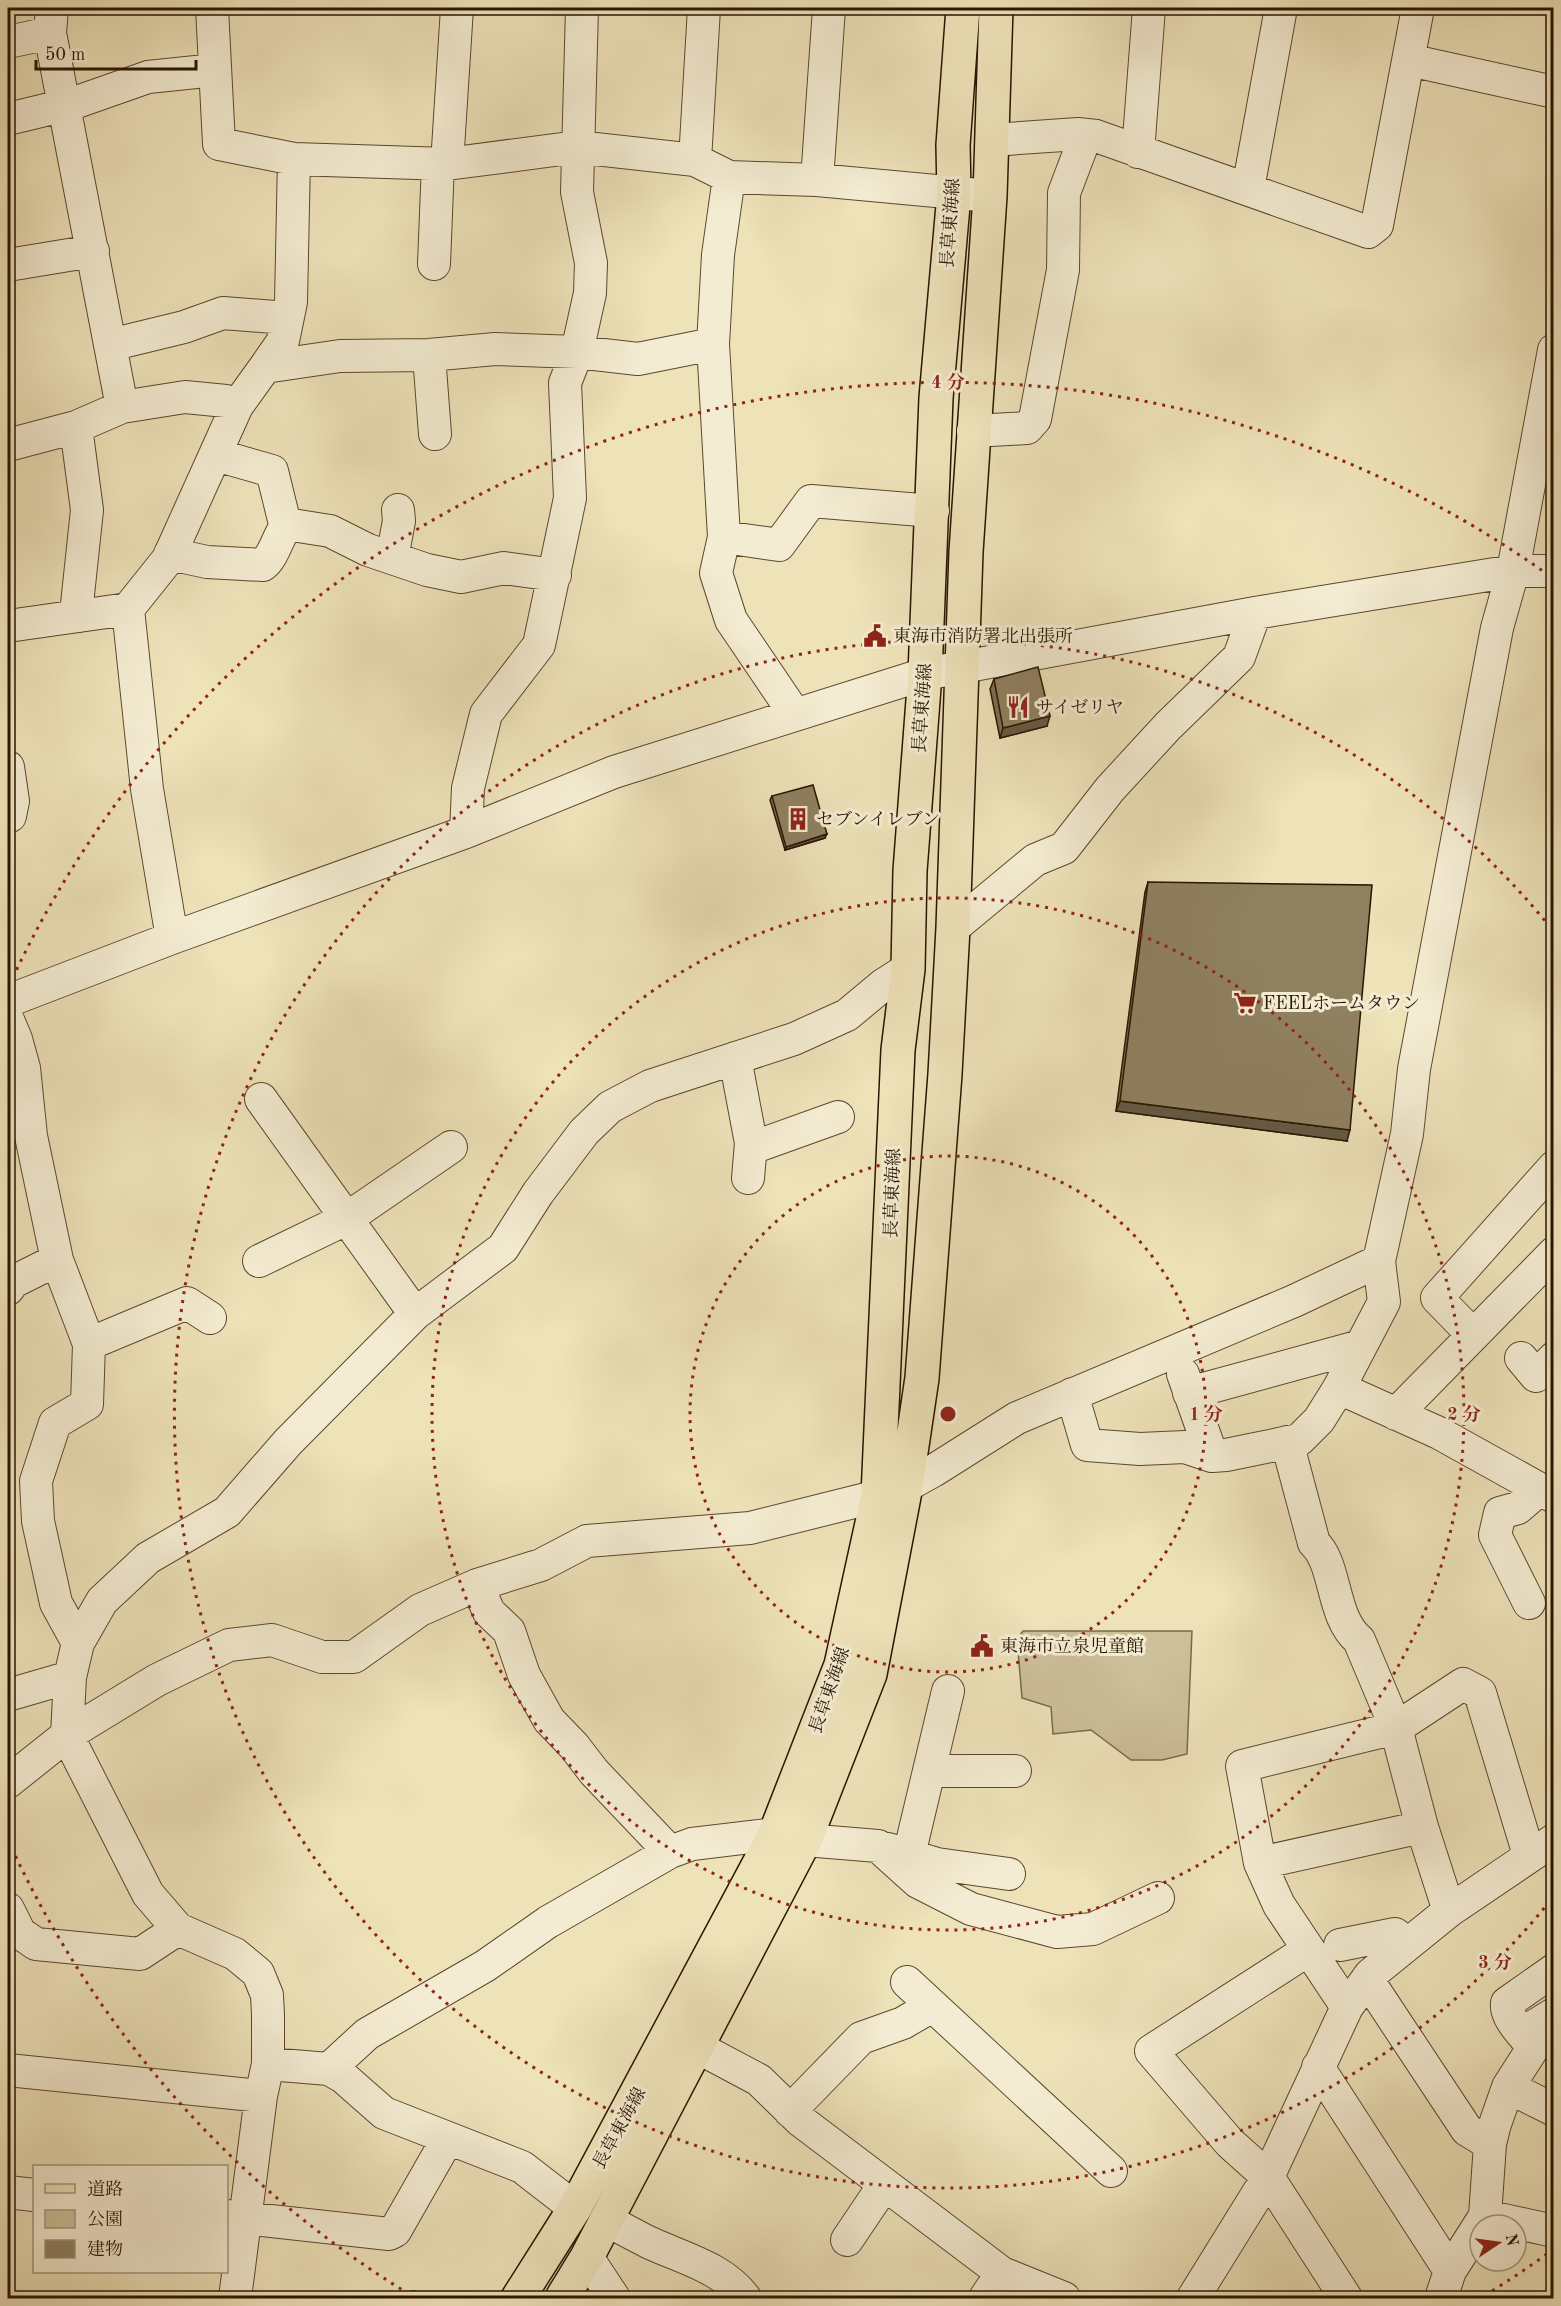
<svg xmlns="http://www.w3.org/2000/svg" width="1561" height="2306" font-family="'Old Standard TT','Noto Serif JP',serif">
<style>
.green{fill:#ccbf9a;stroke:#7a6a4d;stroke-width:1.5}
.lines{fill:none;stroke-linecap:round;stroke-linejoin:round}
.minor-casing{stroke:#5a482e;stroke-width:34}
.major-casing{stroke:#281500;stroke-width:36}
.minor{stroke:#f4ecd2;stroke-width:32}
.major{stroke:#eee2b9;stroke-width:33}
.wall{fill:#7b6e53;stroke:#281500;stroke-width:1.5}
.shaded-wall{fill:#645a43;stroke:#281500;stroke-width:1.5}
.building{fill:#8f8060;stroke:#281500;stroke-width:1.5}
.ring{fill:none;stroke:#8f2418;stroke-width:3;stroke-dasharray:3 6}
.labels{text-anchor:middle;stroke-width:6;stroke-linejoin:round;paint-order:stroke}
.street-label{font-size:18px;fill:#281500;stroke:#f4ecd2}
.poi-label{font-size:18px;fill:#281500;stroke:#f4ecd2;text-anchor:start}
.centre{fill:#8f2418;stroke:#f4ecd2;stroke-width:3}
.ring-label{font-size:18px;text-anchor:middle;font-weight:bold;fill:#8f2418;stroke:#f4ecd2;stroke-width:6;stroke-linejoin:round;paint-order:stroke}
</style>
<rect width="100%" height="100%" fill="#eee2b9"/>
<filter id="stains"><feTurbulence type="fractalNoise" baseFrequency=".00333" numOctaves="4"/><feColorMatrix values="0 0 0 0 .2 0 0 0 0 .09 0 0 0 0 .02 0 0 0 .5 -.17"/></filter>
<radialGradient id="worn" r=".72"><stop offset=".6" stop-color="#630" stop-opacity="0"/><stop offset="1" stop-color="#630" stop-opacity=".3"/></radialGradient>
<!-- green -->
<path class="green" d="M1023 1631H1192L1187 1754 1162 1760H1131L1091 1730 1053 1734 1051 1707 1022 1698 1017 1639Z"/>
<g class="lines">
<!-- minor casing -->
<g class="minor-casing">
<path id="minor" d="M52 8 50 33 122 407
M212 8 219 144 294 159 447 164 577 147 695 160 729 177 817 180 990 196
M8 42 50 33
M1409 60 1554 92
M8 119 74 103 148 77 215 70
M992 140 1078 134 1096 136 1368 232 1377 225 1418 8
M1138 152 1149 8
M695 160 704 8
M447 164 457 8
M729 177 718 255 713 344 724 537 716 573 731 620 794 713
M817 180 829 8
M1248 189 1281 8
M434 264 438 163
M8 265 93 251
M110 345 184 327 223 313 287 318
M429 355 435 434
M265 367 283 341 291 302 294 159
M76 427 87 510 77 604 79 616
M973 431 1027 428 1035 419 1063 270 1064 193 1086 135
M8 445 76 427 122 407 185 397 226 401 237 406
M216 455 272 471 284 520 292 525 330 531 368 550 427 570 461 577 504 568 555 575
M724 537 779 545 811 501 933 511
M170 554 207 562 263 565C275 555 278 535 288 523
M392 558 399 521 398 510
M8 626 128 609
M8 767 13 801 10 816 8 817
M466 832 468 788 486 714 539 645 570 498 565 383 577 352 590 293 591 263 577 192 582 8
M953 928 1035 860 1064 848 1110 789 1168 726 1239 657 1255 613
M172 938 147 789 128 609 168 559 237 406 265 367 340 356 429 355 495 349 577 352 638 359 713 344
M8 1001 172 938 466 832 614 772 925 674 1255 613 1513 571H1554
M8 1020 16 1039 24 1068 31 1136 57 1260 89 1344 87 1404 55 1423 36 1481 38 1521 56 1603 78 1643
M735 1058 751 1143 748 1178
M261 1099 415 1314
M751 1143 760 1145 838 1117
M259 1261 346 1219 451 1147
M8 1289 13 1282 57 1260
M1472 1334 1437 1298 1554 1167
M89 1344 187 1303 210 1318
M1521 1358 1536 1376 1554 1358
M1183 1374 1212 1456
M1339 1388 1439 1433 1554 1497
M1189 1393 1361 1346
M1072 1394 1087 1445 1140 1449 1185 1447 1212 1456 1226 1455 1299 1440 1319 1420 1339 1388 1384 1302 1379 1261 1407 1134 1414 1069 1497 628 1513 571 1554 350
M1396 1414 1554 1253
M1287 1442 1314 1543C1337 1564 1331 1617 1359 1640L1396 1728 1422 1827 1449 1911
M477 1585 489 1612 509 1631 524 1675 549 1720 574 1746 594 1772 670 1852
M1529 1603 1495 1535 1500 1513 1518 1508 1540 1489
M8 1695 70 1677
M929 1771H1015
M8 1782 67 1735 157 1680 229 1645 272 1640 322 1657H354L420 1610 477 1585 541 1565 587 1541 750 1528 878 1496 906 1486 933 1471 1017 1418 1294 1301 1379 1261
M805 1840 878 1846 918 1882 971 1909 1057 1932 1093 1929 1158 1898
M888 1849 937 1864 1009 1874
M909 1855 948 1691
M1260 1863 1422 1827
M8 1909 20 1933 36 1944 140 1954 178 1929
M1340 1945 1395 1934 1406 1943
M1308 1950 1151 2051 1230 2143 1268 2177 1346 2298
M1367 1979 1467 2130 1490 2144
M907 1982 1111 2171
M1347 2007 1279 1905 1260 1863 1242 1766 1396 1728 1463 1684 1480 1693 1529 1855
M1523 2033 1554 2014
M697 2047 759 2080 801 2121 1002 2273 1064 2298
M268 2064 329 2069 343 2077 384 2113 522 2167 575 2208
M1318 2067 1450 2271
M329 2069 367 2034 485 1966 548 1922 670 1852 692 1844 775 1834
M8 2070 261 2096
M1508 2087 1554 2110
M790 2111 861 2038 903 2023 932 2006
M8 2192 34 2195
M226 2216 389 2234 395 2231 448 2138
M1485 2216 1554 2231
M606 2220C620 2227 634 2235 648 2242 682 2258 722 2267 745 2298
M847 2240 884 2185
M587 2257 614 2298
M235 2298 261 2096 268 2064V2015L267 1995 258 1973 235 1954 178 1929 148 1894 67 1735 70 1677 78 1643 102 1601 148 1558 227 1512 288 1442 415 1314 503 1248 538 1193 584 1132 610 1107 650 1086 794 1039 847 1015 883 985 908 969
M985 2298 1002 2273
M1193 2298 1268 2177 1347 2007 1370 1975 1449 1911 1554 1840
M1441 2298 1450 2271 1485 2216 1490 2144 1494 2127 1508 2087 1533 2048C1524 2034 1505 2019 1507 2003L1554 1970"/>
</g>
<!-- major casing -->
<g class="major-casing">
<path id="major" d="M518 2298 575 2208 775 1834 841 1665 878 1496 898 1050 908 969 910 871 925 674 936 398 954 194 953 145 963 8
M562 2298 587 2257 805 1840 870 1674 906 1486 922 1378 945 1074 953 928 966 552 990 196 996 8"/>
</g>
<!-- minor -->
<use href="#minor" class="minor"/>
<!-- major -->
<use href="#major" class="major"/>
</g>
<!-- wall -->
<path class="wall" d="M994 679 1047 726 1000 738 990 689Z
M772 796 825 838 785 850 770 800Z
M1148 882 1347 1141 1116 1111 1145 892Z"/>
<!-- shaded-wall -->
<path class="shaded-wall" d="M1050 716 1047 726 1000 738 1003 728Z
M827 834 825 838 785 850 786 847Z
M1120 1101 1350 1130 1347 1141 1116 1111Z"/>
<!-- building -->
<path class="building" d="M1038 667 1050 716 1003 728 994 679Z
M813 785 827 834 786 847 772 796Z
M1148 882 1372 885 1350 1130 1120 1101Z
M412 2291 467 2297V2298H403Z"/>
<!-- distance rings -->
<g class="ring">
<circle cx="948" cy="1414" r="258"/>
<circle cx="948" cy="1414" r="516"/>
<path d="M1550 1901A774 774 0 1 1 1550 927"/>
<path d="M1547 2254A1032 1032 0 0 1 1487 2294M409 2294A1032 1032 0 0 1 9 1842M9 986A1032 1032 0 0 1 1547 574"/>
</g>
<!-- icons -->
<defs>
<g id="civic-bare" transform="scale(1.8)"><path d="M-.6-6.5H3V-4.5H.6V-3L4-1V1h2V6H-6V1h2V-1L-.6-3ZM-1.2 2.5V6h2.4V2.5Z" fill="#8f2418" stroke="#f4ecd2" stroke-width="2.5" paint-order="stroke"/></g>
<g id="restaurant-bare" transform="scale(1.8)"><path d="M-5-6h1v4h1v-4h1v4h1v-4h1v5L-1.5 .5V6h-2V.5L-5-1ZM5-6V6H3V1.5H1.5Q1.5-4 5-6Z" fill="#8f2418" stroke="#f4ecd2" stroke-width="2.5" paint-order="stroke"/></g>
<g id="building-bare" transform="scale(1.8)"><path d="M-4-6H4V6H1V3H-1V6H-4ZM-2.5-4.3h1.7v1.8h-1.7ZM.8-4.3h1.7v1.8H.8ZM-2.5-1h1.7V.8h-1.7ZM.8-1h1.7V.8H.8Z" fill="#8f2418" stroke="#f4ecd2" stroke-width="2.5" paint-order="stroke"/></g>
<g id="supermarket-bare" transform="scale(1.8)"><path d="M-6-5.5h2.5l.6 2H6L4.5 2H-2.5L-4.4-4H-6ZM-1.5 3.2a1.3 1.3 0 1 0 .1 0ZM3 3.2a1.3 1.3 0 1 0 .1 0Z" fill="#8f2418" stroke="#f4ecd2" stroke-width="2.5" paint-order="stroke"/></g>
</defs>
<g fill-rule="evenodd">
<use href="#civic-bare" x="875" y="636"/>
<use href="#restaurant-bare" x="1018" y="707"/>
<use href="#building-bare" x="798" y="819"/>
<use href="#supermarket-bare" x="1245" y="1003"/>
<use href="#civic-bare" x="982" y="1646"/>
</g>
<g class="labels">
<!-- street labels -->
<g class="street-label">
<text transform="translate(950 223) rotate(-86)" y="6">長草東海線</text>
<text transform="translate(922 708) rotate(-86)" y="6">長草東海線</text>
<text transform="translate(892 1193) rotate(-88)" y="6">長草東海線</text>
<text transform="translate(829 1690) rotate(-71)" y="6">長草東海線</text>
<text transform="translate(619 2128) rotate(-61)" y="6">長草東海線</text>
</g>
<!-- poi labels -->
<g class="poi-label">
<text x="893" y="642">東海市消防署北出張所</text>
<text x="1036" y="713">サイゼリヤ</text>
<text x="816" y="825">セブンイレブン</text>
<text x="1263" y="1009">FEELホームタウン</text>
<text x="1000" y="1652">東海市立泉児童館</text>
</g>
</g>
<circle cx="948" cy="1414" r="9" class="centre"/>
<g class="ring-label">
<text x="948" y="388">4 分</text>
<text x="1206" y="1420">1 分</text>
<text x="1464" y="1420">2 分</text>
<text x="1495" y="1968">3 分</text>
</g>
<!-- margin -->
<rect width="1561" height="2306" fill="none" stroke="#eee2b9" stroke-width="30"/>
<rect x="9" y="9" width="1543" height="2288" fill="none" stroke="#281500" stroke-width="3"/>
<rect x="15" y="15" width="1531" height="2276" fill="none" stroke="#281500" stroke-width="1.5"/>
<!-- legend -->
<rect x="33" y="2165" width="195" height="108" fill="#f4ecd2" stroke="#a2967e" stroke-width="1.5"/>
<rect x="45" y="2184" width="30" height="9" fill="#eee2b9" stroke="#a2967e" stroke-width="1.5"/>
<text x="87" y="2195" font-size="18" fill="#281500">道路</text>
<rect x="45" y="2210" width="30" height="18" fill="#ccbf9a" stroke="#a2967e" stroke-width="1.5"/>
<text x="87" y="2225" font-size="18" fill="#281500">公園</text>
<rect x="45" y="2240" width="30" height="18" fill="#8f8060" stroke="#a2967e" stroke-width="1.5"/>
<text x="87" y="2255" font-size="18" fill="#281500">建物</text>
<!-- north arrow -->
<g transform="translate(1498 2243) rotate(77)"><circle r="28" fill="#f4ecd2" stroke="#a2967e" stroke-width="1.5"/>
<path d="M0-4.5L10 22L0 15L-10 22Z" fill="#8f2418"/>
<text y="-9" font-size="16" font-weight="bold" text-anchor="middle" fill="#281500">N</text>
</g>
<!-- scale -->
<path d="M36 60v9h160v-9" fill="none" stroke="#281500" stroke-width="3"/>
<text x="45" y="60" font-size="18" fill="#281500" stroke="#f4ecd2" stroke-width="4.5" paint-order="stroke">50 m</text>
<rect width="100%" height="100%" filter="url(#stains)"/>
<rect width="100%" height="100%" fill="url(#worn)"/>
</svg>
